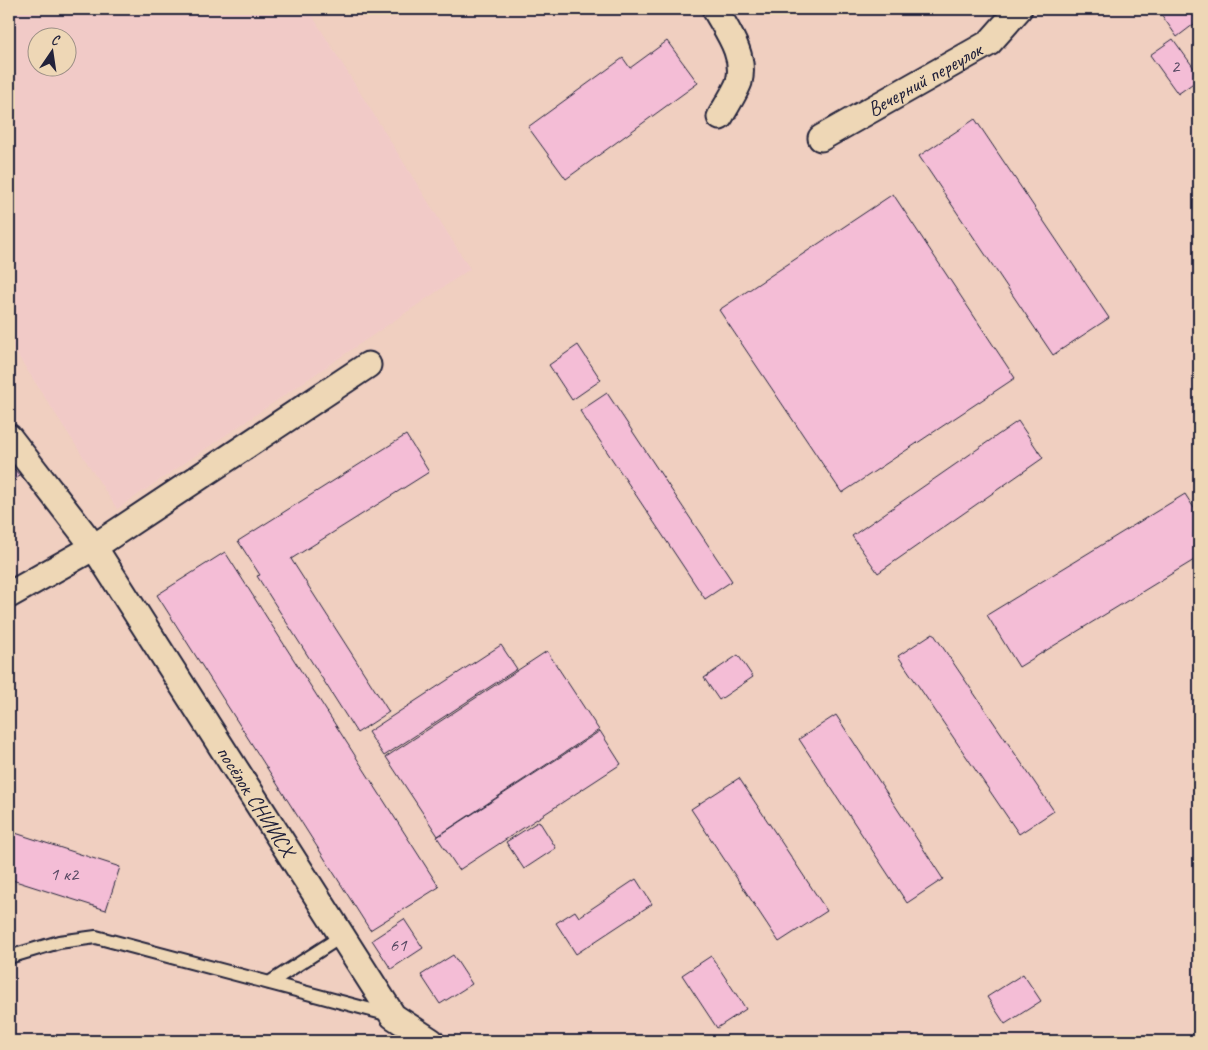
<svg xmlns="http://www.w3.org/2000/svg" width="1208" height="1050" font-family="Caveat,sans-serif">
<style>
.built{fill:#f1cac7;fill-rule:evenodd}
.building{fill:#f4bdd6;stroke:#22223b}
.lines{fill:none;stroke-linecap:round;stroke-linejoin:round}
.service-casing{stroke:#22223b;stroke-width:16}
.minor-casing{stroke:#22223b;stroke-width:29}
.service{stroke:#eed7b6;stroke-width:12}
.minor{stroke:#eed7b6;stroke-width:25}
.labels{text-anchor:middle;stroke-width:4.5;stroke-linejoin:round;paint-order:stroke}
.number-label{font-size:19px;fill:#564962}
.street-label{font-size:21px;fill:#22223b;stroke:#eed7b6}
</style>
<rect width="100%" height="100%" fill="#f0cfc0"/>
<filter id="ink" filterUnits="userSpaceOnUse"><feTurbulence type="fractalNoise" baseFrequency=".02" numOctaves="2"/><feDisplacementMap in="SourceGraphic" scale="10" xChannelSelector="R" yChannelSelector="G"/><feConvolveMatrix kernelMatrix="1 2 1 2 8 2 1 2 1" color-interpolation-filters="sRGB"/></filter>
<g filter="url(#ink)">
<!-- built -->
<path class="built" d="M9 9H308L470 269 117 509 9 342ZM38 38H68V68H38Z"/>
<!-- building -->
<path class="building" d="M1169 9H1189L1198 21 1177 37 1161 14Z
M1173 39 1199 75V79L1178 94 1150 55Z
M667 41 698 83 566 179 528 127 623 58 630 68Z
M975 119 1109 318 1053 355 919 156Z
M893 194 1015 378 842 493 719 310Z
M578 345 601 380 572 400 549 365Z
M607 393 732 581 705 599 580 411Z
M1018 421 1043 458 878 573 852 536Z
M406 435 429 472 291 559 389 712 357 733 257 576 260 575 238 541Z
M9 463 20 476 9 483Z
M1185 494 1199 516V557L1019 667 987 615Z
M225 552 439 887 370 930 157 595Z
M933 633 1054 811 1019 834 898 656Z
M501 645 517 669 384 756 368 732Z
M547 651 599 730 438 836 386 757Z
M738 655 753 677 719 700 704 678Z
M836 715 943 879 907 903 799 739Z
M600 731 621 764 459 870 437 837Z
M739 778 827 911 779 942 691 809Z
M539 821 556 848 524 869 506 842Z
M9 831 120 867 106 910 9 879Z
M636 879 652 904 576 954 556 923 575 911 579 917Z
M404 919 423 948 391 969 372 940Z
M453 955 472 984 440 1004 421 975Z
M711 956 746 1009 717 1028 682 975Z
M1023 974 1041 1001 1005 1024 987 997Z"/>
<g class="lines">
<!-- service casing -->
<g class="service-casing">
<path id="service" d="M9 957 59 942 96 937 390 1015
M269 983 342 936"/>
</g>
<!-- minor casing -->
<g class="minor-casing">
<g id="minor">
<path d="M715 9C727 31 746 55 739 82 736 91 725 108 720 117"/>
<path id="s1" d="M821 138 989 43 1019 9"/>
<path id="s2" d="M9 437 94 547 393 1016 431 1041"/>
<path d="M9 595 94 547 368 365"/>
</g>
</g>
<!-- service -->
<use href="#service" class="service"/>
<!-- minor -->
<use href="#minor" class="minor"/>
</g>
</g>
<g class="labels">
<!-- number labels -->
<g class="number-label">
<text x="1175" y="72">2</text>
<text x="64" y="880">1 к2</text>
<text x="398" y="951">61</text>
</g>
<!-- street labels -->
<g class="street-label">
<text dy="7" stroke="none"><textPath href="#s1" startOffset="119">Вечерний переулок</textPath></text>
<text dy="7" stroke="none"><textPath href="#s2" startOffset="440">посёлок СНИИСХ</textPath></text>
</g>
</g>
<!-- margin -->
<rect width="1208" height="1050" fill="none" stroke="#eed7b6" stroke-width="30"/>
<rect x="15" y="15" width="1178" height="1020" fill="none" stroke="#22223b" stroke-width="2" filter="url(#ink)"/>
<!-- north arrow -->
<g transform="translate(52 52) rotate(13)"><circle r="24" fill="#eed7b6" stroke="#9c8f85"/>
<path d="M0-4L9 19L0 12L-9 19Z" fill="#22223b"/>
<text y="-8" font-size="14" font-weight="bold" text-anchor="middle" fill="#22223b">С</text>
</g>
</svg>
